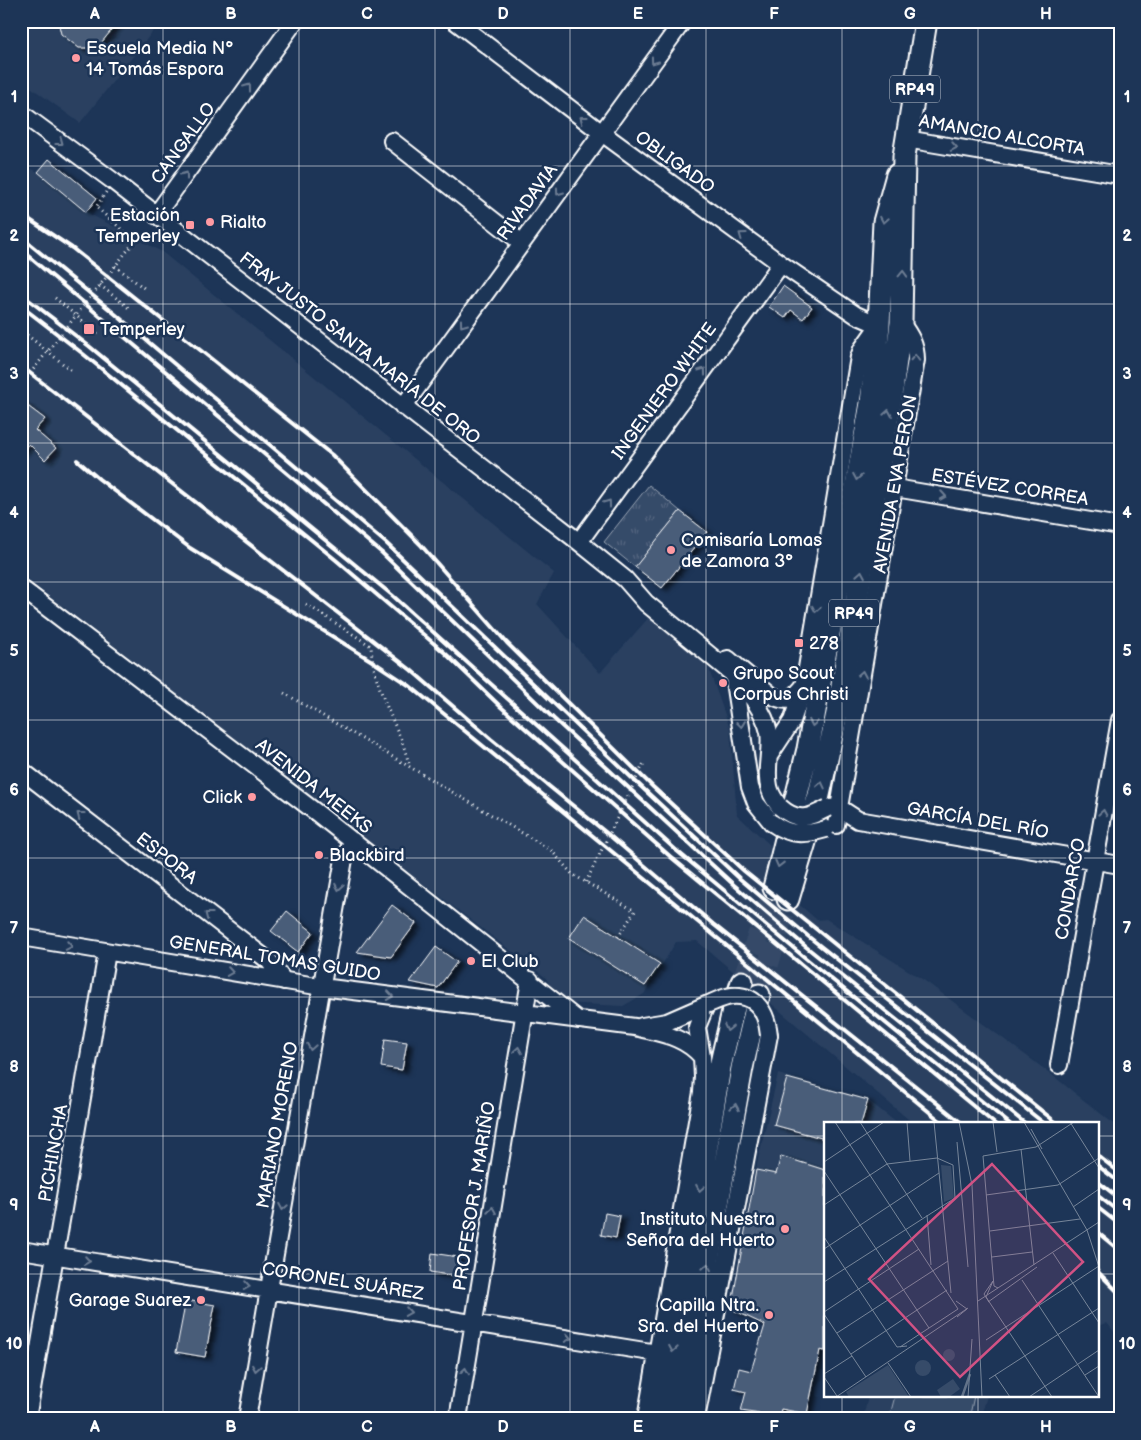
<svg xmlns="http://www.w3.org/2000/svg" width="1141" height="1440" font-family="'Balsamiq Sans',sans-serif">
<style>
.built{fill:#2a4161}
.grass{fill:#364b69;stroke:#9aa5b4}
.park{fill:url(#park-tufts);stroke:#9aa5b4}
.building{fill:#4a5d79;stroke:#fff;filter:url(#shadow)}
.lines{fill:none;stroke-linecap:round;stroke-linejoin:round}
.major-tunnel{stroke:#344968;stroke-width:21;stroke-dasharray:21 11;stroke-linecap:butt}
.minor-casing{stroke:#fff;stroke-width:20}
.major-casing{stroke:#fff;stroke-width:25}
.path{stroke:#fff;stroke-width:3;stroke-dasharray:1 4;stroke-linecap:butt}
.minor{stroke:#1d3557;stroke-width:16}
.major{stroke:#1d3557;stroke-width:21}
.rail{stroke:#fff;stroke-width:4}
.minor-bridge-casing{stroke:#fff;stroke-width:20;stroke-linecap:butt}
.path-bridge{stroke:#fff;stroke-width:3;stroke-dasharray:1 4;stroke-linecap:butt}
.minor-bridge{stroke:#1d3557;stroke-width:16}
.oneway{stroke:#6c7c92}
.grid{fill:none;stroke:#fff;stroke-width:1;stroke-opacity:0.55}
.poi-dot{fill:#ff9aa2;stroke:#1d3557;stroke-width:2}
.labels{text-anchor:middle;stroke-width:5;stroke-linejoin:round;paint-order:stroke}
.shield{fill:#1d3557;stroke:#bbc2cd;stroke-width:1}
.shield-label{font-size:16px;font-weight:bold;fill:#fff}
.poi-label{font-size:18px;fill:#fff;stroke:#1d3557;text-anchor:start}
.street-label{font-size:18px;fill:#fff;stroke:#1d3557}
.inset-river{fill:none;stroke:#617289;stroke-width:2.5}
.inset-road{fill:none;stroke:#77869a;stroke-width:1}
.view{fill:#d15284;fill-opacity:0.15;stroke:#d15284;stroke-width:2.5}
.inset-edge{fill:none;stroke:#fff;stroke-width:2.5}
.neatline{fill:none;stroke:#fff;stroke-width:2}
.grid-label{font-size:16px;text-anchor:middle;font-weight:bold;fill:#fff}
</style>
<defs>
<pattern id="park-tufts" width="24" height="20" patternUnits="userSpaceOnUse" patternTransform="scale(1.25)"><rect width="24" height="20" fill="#364b69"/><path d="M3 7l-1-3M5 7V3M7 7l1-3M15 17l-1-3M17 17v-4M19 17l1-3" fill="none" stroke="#546680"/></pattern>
<filter id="shadow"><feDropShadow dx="5.5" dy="3" stdDeviation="2.5" flood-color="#0009"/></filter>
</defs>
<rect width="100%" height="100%" fill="#1d3557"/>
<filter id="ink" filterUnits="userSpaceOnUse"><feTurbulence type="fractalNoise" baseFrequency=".02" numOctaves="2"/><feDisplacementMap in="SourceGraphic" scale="10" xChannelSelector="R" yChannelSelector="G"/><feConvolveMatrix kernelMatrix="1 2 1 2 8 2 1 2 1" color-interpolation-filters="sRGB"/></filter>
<g filter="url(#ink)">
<!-- built -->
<path class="built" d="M34 21H161L80 123 21 80V37Z
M21 164 38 172 86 212 162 252 554 573 537 604 600 673 651 615 707 664 730 729 737 815 770 845 765 875 817 920 826 919 925 981 1047 1071 1120 1129V1339L1107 1323 1097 1326V1124H914L697 941 676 942 644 994 623 1006 563 1003 545 977 21 574V448L24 450 29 444 45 460 56 448 35 430 44 419 21 401Z
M778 1074 868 1100 898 1124H825L824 1351 799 1341 735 1289 758 1160Z
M868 1396H987L980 1419H863Z"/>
<!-- grass -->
<path class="grass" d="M895 1396H974L969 1419H889Z"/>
<!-- park -->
<path class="park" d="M649 485 680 511 635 567 604 542Z"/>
<!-- building -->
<path class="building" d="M58 21H119L97 48H79L61 34Z
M49 159 97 198 86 212 38 172Z
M783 286 812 307 803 319 791 310 785 318 769 307Z
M21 401 45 419 35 430 56 448 45 460 29 444 21 453Z
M680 511 707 532 662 588 635 567Z
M392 905 416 923 391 957 357 952Z
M287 911 313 932 298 952 271 931Z
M584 915 660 964 645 986 569 938Z
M436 947 457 962 438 988 410 982Z
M385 1039 407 1042 402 1070 381 1067Z
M787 1078 868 1100 861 1124H825V1139L774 1125Z
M781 1156 825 1170V1351L820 1350 807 1414 781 1409 779 1417 741 1411 746 1392 734 1389 739 1368 751 1371 765 1325 731 1309 756 1170 776 1174Z
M605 1213 620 1216 616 1238 601 1235Z
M432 1253 458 1257 455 1276 430 1272Z
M186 1300 215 1305 205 1357 176 1352Z"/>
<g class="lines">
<!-- major-tunnel -->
<path class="major-tunnel" d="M742 982 774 888
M759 995 788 899"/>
<!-- minor casing -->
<g class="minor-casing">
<path id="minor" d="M455 21 602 133 781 264 856 315 879 325 862 349 859 357 804 686 792 721 769 756
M21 113 113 181 579 542 625 579 646 603 734 675 735 688 750 787 756 803 772 823
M906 139 1120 175
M392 141 522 243
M156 215 295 21
M403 407 683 21
M895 488 1120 526
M579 542 781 264
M21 588 317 813 578 1020
M728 659 771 695C787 704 792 700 804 686
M735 672 734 675C748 692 764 710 769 732 772 751 764 771 770 790 772 796 776 802 780 807
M21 770 269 961 284 981
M830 808 838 807 858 820 1120 865
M836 825 916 360C916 345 910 335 901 323
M21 937 322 987 635 1027C662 1034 684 1036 702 1057
M642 1026 667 1022 706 1005
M1059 1065 1120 720
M21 1250 657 1353
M27 1419 107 952
M247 1419 274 1260 344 859 353 841
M458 1419 530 980
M646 1419 702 1092 703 1077 702 1057 697 1027 706 1005
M696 1419 769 1035"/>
</g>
<!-- major casing -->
<g class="major-casing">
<path id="major" d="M774 888 808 749 871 403 879 325 884 222 897 175
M788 899 819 795 838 709 891 398 901 323 904 156 926 21
M661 1419 720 1067 733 1011 742 982
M680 1419 742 1068 759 995"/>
</g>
<!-- path -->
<path class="path" d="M106 192 96 207 135 241
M115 266 144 288
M100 285 130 309
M55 298 98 334
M27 335 72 371
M306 604 371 646C373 679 387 707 400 737 404 746 407 757 410 767
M284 693 551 850 572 874 635 911 618 937
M586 882 644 763"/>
<!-- minor -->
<use href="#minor" class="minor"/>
<!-- major -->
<use href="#major" class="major"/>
<!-- rail -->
<path class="rail" d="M21 214 72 248 332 455 420 544 507 643 653 787 744 871 1058 1124
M21 237 114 313 386 543 635 781 739 878 809 937 1045 1124
M21 250 382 553 554 719 734 885 805 946 1026 1124
M21 294 89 346 392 595 677 851 803 956 1010 1124
M21 306 82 353 336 560 445 653 501 707 672 858 995 1124
M21 366 411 670 491 739 609 835 713 924 963 1124
M77 460 99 479 190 548 372 661 410 686 944 1124
M1097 1155 1120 1173
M1097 1165 1120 1183
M1097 1181 1120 1199
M1097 1195 1120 1213
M1097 1207 1120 1225
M1097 1232 1120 1251
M1097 1271 1120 1294"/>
<!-- minor-bridge casing -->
<g class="minor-bridge-casing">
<path id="minor-bridge" d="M780 807C798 823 809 818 828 808
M772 823C790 836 805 835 826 829
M706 1005C714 1002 723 997 732 996 757 994 767 1014 769 1035"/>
</g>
<!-- path-bridge -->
<path class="path-bridge" d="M21 385 135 241"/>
<!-- minor-bridge -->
<use href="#minor-bridge" class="minor-bridge"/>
</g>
<!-- one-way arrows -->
<defs><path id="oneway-chevron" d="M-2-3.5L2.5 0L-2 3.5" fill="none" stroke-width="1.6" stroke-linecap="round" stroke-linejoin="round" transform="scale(1.25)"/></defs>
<g class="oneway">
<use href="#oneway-chevron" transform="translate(654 61) rotate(126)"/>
<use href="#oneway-chevron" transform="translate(248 87) rotate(-54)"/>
<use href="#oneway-chevron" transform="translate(583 119) rotate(-143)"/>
<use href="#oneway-chevron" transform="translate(60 142) rotate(37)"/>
<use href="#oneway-chevron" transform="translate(954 147) rotate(10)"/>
<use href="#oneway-chevron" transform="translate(185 175) rotate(-54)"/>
<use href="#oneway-chevron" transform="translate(559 192) rotate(126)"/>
<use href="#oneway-chevron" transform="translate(884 220) rotate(100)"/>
<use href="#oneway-chevron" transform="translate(742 235) rotate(-144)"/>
<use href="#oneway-chevron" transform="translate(903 274) rotate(-88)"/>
<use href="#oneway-chevron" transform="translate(463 324) rotate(126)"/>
<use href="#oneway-chevron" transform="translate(915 358) rotate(-87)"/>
<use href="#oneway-chevron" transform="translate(703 371) rotate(-54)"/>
<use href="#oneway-chevron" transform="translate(888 413) rotate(-80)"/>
<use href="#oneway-chevron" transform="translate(857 477) rotate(100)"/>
<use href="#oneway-chevron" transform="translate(943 496) rotate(9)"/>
<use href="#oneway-chevron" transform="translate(608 503) rotate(-54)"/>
<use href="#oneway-chevron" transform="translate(861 574) rotate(-80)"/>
<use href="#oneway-chevron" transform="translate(816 609) rotate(100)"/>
<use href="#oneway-chevron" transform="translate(862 674) rotate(-80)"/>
<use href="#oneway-chevron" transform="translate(813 723) rotate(100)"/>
<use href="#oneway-chevron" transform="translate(741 724) rotate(83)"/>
<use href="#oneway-chevron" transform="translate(821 785) rotate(-77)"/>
<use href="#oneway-chevron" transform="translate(1103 813) rotate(-80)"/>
<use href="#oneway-chevron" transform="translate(80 815) rotate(-142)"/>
<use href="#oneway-chevron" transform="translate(779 864) rotate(104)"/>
<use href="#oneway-chevron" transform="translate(339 887) rotate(100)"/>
<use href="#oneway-chevron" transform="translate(208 915) rotate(-142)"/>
<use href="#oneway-chevron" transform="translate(69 946) rotate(10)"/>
<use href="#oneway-chevron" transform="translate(230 972) rotate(9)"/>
<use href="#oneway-chevron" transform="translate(390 996) rotate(8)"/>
<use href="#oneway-chevron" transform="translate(728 1028) rotate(103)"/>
<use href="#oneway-chevron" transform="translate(311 1047) rotate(100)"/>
<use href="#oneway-chevron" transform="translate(518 1050) rotate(-81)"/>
<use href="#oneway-chevron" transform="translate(735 1107) rotate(-80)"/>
<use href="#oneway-chevron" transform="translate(700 1188) rotate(100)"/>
<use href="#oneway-chevron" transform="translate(283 1207) rotate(100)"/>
<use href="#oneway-chevron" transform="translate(492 1210) rotate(-81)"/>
<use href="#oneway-chevron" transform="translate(87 1261) rotate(9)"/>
<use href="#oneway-chevron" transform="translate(707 1267) rotate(-80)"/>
<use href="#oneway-chevron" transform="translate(247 1286) rotate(9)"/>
<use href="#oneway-chevron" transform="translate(408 1312) rotate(9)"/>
<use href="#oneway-chevron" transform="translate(568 1338) rotate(10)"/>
<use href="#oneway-chevron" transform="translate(673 1349) rotate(100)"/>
<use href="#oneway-chevron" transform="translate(256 1368) rotate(100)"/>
<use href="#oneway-chevron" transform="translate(465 1371) rotate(-81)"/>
</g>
</g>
<!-- grid -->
<path class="grid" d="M163 21V1419M299 21V1419M435 21V1419M570 21V1419M706 21V1419M842 21V1124M978 21V1124M21 166H1120M21 304H1120M21 443H1120M21 582H1120M21 720H1120M21 858H1120M21 997H1120M21 1136H825M1097 1136H1120M21 1274H825M1097 1274H1120M842 1396V1419M978 1396V1419"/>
<!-- markers -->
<g class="poi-dot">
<circle cx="76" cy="58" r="5"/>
<circle cx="210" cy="222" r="5"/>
<rect x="185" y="220" width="10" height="10" rx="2.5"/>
<rect x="83" y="323" width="12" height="12" rx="2.5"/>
<circle cx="671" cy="550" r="5"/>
<rect x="794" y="638" width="10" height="10" rx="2.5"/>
<circle cx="723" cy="683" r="5"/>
<circle cx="252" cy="797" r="5"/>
<circle cx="319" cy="855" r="5"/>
<circle cx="471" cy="961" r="5"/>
<circle cx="785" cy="1229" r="5"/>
<circle cx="201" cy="1300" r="5"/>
<circle cx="769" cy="1315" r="5"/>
</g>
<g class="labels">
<!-- shield labels -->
<g class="shield">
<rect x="890" y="75.5" width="50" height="27" rx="4"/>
<rect x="829" y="599.5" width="50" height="27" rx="4"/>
</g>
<g class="shield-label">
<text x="915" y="95">RP49</text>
<text x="854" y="619">RP49</text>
</g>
<!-- poi labels -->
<g class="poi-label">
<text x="86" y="54">Escuela Media N°<tspan x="86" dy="21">14 Tomás Espora</tspan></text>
<text x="180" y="221" text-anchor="end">Estación<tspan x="180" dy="21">Temperley</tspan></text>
<text x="220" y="228">Rialto</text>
<text x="100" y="335">Temperley</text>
<text x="681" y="546">Comisaría Lomas<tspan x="681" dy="21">de Zamora 3°</tspan></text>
<text x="809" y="649">278</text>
<text x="733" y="679">Grupo Scout<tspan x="733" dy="21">Corpus Christi</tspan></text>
<text x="242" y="803" text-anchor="end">Click</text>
<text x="329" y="861">Blackbird</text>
<text x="481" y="967">El Club</text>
<text x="775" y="1225" text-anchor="end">Instituto Nuestra<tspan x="775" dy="21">Señora del Huerto</tspan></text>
<text x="191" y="1306" text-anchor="end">Garage Suarez</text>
<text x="759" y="1311" text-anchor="end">Capilla Ntra.<tspan x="759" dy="21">Sra. del Huerto</tspan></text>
</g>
<!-- street labels -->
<g class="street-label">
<text transform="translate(1002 135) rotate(10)" y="6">AMANCIO ALCORTA</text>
<text transform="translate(183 143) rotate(-54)" y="6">CANGALLO</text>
<text transform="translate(675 162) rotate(36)" y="6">OBLIGADO</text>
<text transform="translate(527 202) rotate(-54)" y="6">RIVADAVIA</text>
<text transform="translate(360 348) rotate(38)" y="6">FRAY JUSTO SANTA MARÍA DE ORO</text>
<text transform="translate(664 391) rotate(-54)" y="6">INGENIERO WHITE</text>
<text transform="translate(895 484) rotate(-80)" y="6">AVENIDA EVA PERÓN</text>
<text transform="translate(1010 487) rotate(9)" y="6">ESTÉVEZ CORREA</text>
<text transform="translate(314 786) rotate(38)" y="6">AVENIDA MEEKS</text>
<text transform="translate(978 820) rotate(10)" y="6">GARCÍA DEL RÍO</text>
<text transform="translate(167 858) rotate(38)" y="6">ESPORA</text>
<text transform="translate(1070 889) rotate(-80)" y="6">CONDARCO</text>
<text transform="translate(275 958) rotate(9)" y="6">GENERAL TOMAS GUIDO</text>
<text transform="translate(277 1125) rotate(-80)" y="6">MARIANO MORENO</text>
<text transform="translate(53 1153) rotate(-80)" y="6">PICHINCHA</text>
<text transform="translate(474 1196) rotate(-81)" y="6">PROFESOR J. MARIÑO</text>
<text transform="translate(343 1281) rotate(9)" y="6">CORONEL SUÁREZ</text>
</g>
</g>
<!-- overview -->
<g transform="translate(824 1122)">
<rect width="275" height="275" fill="#1d3557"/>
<path d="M119 233a6 6 0 1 1 12 0a6 6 0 1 1-12 0ZM91 246a8 8 0 1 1 16 0a8 8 0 1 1-16 0ZM64 243 85 275H25L22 270ZM129 257 136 267 125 275H117L113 268Z" fill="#364b69"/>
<path d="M117 43 127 44 130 76 120 80Z" fill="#364b69"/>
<path class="inset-river" d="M138 275 146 252"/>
<path class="inset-road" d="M11 0 134 187M36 0 98 96M83 0 86 39M110 0 127 171M135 0 148 63 158 275M169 0 173 30M200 0 263 108 275 145M246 0 275 46M207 7 218 27M133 20 144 145M197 27 210 143M0 40 60 0M0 49 105 206M162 73 234 63 275 36M0 83 63 42 113 36M249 85 275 67M103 93 107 143M166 109 256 97M0 115 73 225 83 224M0 127 115 51M229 131 275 201M168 135 208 130M198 158 275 275M169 159 162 175 228 275M0 160 131 76 129 43 113 36M174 166 170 164 159 34 212 25 250 0M132 179 143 187 133 195M154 179 275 100M164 180 213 145M165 180 160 172 169 159M0 190 95 127M0 192 42 255M13 211 124 139M162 218 275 144M76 225 134 187M27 232 123 168M64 241 87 275M0 252 28 234M171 253 186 275M261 253 275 244M0 255 13 274M165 257 275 186M12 275 144 186M144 275 148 217M205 275 275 228"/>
<path class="view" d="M168 42 259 140 136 255 45 157Z"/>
<rect width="275" height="275" class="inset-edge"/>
</g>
<!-- margin -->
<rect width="1141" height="1440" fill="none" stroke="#1d3557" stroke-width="55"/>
<rect x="28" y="28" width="1086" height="1384" class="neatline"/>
<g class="grid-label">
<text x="95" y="19">A</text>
<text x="231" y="19">B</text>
<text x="367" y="19">C</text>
<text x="503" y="19">D</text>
<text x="638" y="19">E</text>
<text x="774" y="19">F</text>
<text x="910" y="19">G</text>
<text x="1046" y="19">H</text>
<text x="14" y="102">1</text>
<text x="1127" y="102">1</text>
<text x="14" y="241">2</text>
<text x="1127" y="241">2</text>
<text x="14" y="379">3</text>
<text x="1127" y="379">3</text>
<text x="14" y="518">4</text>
<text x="1127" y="518">4</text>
<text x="14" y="656">5</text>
<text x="1127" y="656">5</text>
<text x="14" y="795">6</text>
<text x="1127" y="795">6</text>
<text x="14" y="933">7</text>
<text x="1127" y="933">7</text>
<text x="14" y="1072">8</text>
<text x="1127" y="1072">8</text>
<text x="14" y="1210">9</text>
<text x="1127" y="1210">9</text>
<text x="14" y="1349">10</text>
<text x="1127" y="1349">10</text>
<text x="95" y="1432">A</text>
<text x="231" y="1432">B</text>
<text x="367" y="1432">C</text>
<text x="503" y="1432">D</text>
<text x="638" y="1432">E</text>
<text x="774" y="1432">F</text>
<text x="910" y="1432">G</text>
<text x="1046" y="1432">H</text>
</g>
</svg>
